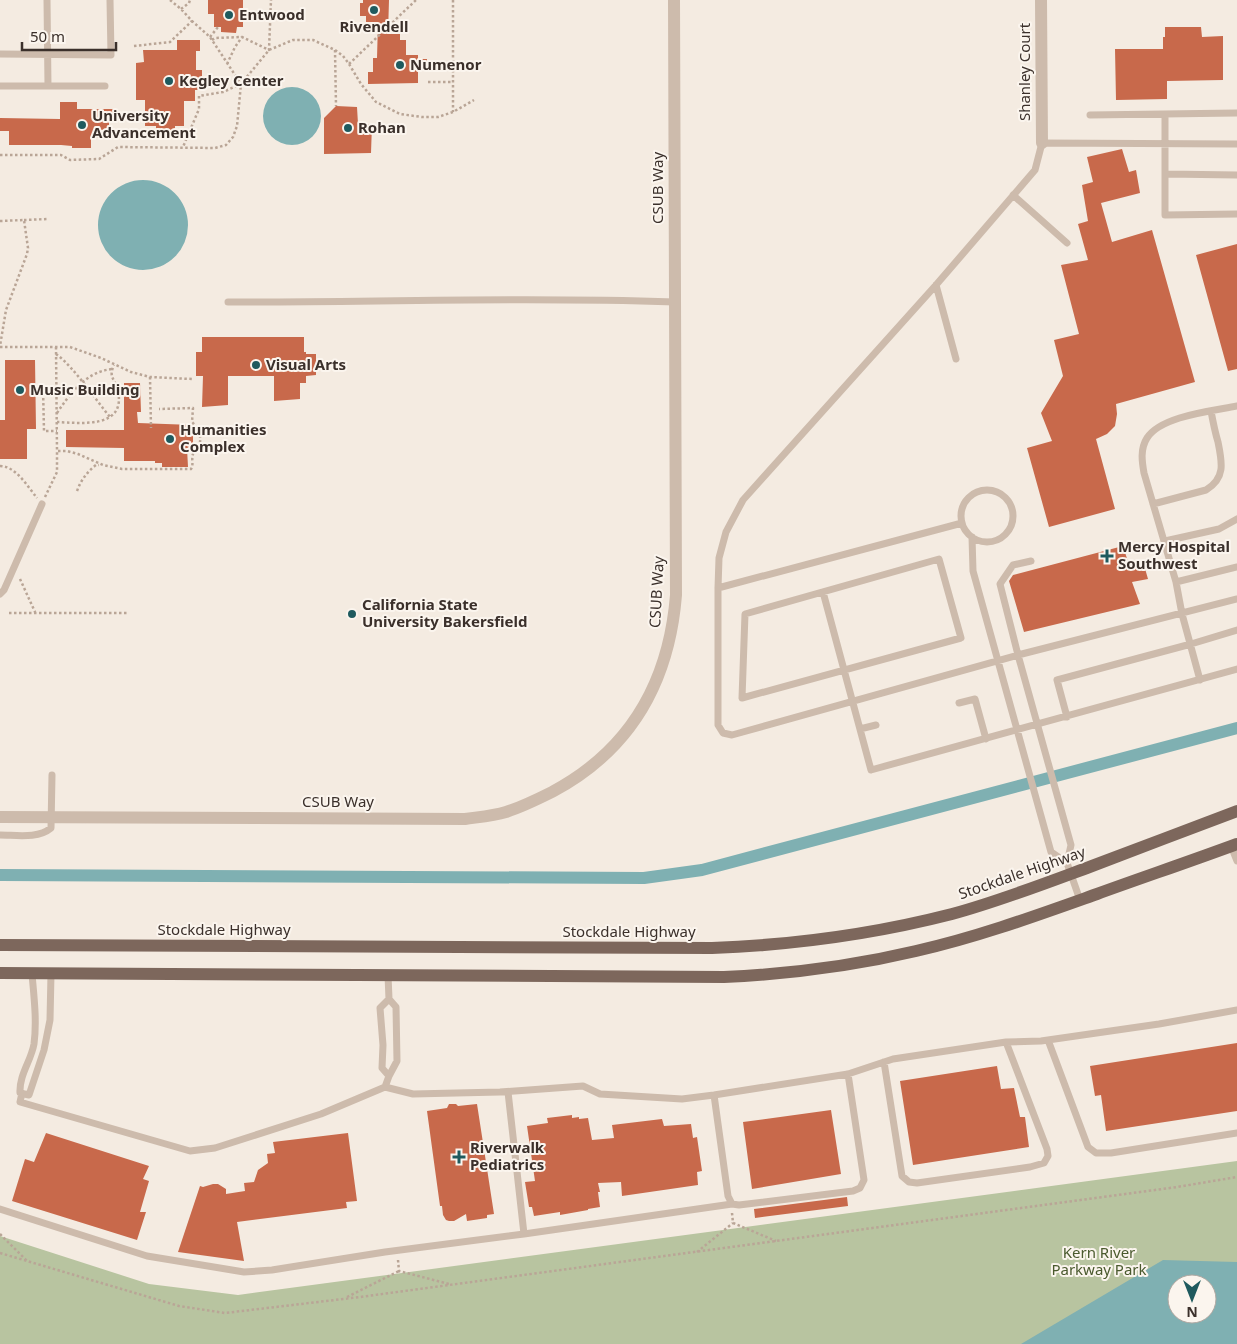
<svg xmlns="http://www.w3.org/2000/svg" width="1237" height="1344" font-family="'Noto Sans',sans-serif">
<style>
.green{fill:#b8c4a0;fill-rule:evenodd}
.water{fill:#7fb0b2;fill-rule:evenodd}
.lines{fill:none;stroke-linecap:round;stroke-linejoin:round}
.canal{stroke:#7fb0b2;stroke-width:12}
.building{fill:#c8694b}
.path{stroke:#b9a596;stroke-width:2.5;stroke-dasharray:2.5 2.5;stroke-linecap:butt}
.service{stroke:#cdbbac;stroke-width:7}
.minor{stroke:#cdbbac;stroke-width:12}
.primary{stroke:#7d675c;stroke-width:12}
.poi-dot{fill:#1f5a5e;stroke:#fbf5ee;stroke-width:2}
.labels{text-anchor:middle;stroke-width:4;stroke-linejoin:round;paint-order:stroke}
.poi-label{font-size:15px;font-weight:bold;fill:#3b302b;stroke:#fbf5ee;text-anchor:start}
.street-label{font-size:15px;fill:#3b302b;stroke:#fbf5ee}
.park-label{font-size:15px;fill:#4a5a2e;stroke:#fbf5ee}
</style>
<rect width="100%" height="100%" fill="#f4ebe1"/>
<!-- green -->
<path class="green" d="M1237 1161V1344H0V1236L149 1284 238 1295ZM1177 1284H1207V1314H1177Z"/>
<!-- water -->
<path class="water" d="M263 116a29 29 0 1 1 58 0a29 29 0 1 1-58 0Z
M98 225a45 45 0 1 1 90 0a45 45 0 1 1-90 0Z
M1163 1260 1237 1262V1344H1021ZM1177 1284H1207V1314H1177Z"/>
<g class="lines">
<!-- canal -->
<path class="canal" d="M0 875 644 878 702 870 1237 728"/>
</g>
<!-- building -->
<path class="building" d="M208 0H243V27H237L236 33 221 32V27H214V14H208Z
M363 0H389L388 34H400V40H406V55H418V59H427V70H418V83L368 84V72H373V58H377L378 22H366V16H360V3H363Z
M1165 27H1201L1202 37 1223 36V80L1167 81V99L1116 100 1115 49H1163V37H1165Z
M177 40H200V51H196V70H202V90H195V101H184V126H175V137H156V126H145V100H136V63L144 62 143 50H177Z
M60 102H77V109H117L118 120H109V130H100V138H91V148H72V146L61 145H9V131H0V118L60 119Z
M336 106 357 107 358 124H372L371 153 324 154V118Z
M1122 149 1129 172 1136 170 1140 193 1101 203 1112 242 1152 230 1195 382 1116 404 1117 414 1115 426 1107 434 1096 439 1115 509 1049 527 1027 448 1052 441 1041 413 1063 376 1054 340 1079 334 1061 265 1088 260 1078 224 1088 221 1082 185 1093 182 1087 157Z
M1237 244V369L1228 371 1196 255Z
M202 337H304V352H306V354H316V375L306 376V383H300V399L274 401V376H228V405L202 407 203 376H196V352H202Z
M5 360H35L36 429H27V459H0V420H5Z
M124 383H140L141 412H137L138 423 193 425V447L187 448 188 467H162V463H155V461H124V448L66 447V430H124Z
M1123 546 1130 568 1144 565 1148 579 1132 582 1140 604 1024 632 1009 581 1013 575Z
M1237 1043V1111L1106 1131 1101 1095 1095 1096 1090 1066Z
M997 1066 1001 1089 1014 1088 1020 1117H1025L1029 1147 913 1165 900 1081Z
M449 1104H456L458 1106 477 1104 494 1214 487 1215V1218L467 1221 466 1214 454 1221H449L446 1220 443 1215 442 1206H440L427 1111 447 1108Z
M831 1110 841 1174 752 1189 743 1122Z
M572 1115V1118L579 1117V1119L588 1118 592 1140 614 1138 612 1125 662 1119 664 1126 691 1124 693 1138 697 1137 702 1171 697 1172 698 1185 622 1196 621 1182 598 1183 600 1192H598L600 1207 588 1209V1210L560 1215V1212L534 1216 532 1207H529L525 1182 535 1181 527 1126 548 1123 547 1118Z
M46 1133 149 1166 143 1179 149 1181 140 1212H146L137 1240 12 1201 25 1159 34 1162Z
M348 1133 357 1201 346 1202 347 1208 237 1222 244 1261 178 1252 200 1186 203 1187 213 1184H218L226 1189V1194L245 1191 244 1183 254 1182 258 1170 268 1163 267 1154 275 1153 273 1142Z
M847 1197 848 1206 755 1218 754 1209Z"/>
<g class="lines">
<!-- path -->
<path class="path" d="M170 0 181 9 192 21 210 37 241 84 223 92 199 96V109L183 147
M453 0V112
M181 9 189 3 190 0
M243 17 270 16
M210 37 218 27
M212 40 215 38 242 37 269 50 271 0
M134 46 170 42 192 21
M335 50 336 106
M227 64 235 47 242 37
M349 64 416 0
M428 82H453
M0 155H61L70 160 99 159 118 147 215 148 226 145 233 137 237 126 241 84 269 50 293 40H313L335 50 343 56 349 64 361 84 376 102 400 114 422 117H438L453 112 474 100
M24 220 48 219
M0 221 24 220 28 248 27 254 6 310 0 346
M0 347H70L101 358 131 372 150 377 192 379
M56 347 57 451H67L78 454 103 465 122 469H191C194 465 191 459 193 454 194 451 197 450 198 448 203 438 199 429 192 422L193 408 159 409
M56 354C74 367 95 399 110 417
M150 377 151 428
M57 387H43L44 431H57
M57 413C71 392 86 372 112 369
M57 422C81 423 126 429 118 391 115 378 108 378 114 365
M0 466C16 466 28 487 37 498
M77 491C81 480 87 472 96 465H99
M45 497 57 472V451
M20 579 35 612
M9 613H128
M732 1213 733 1223 776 1241
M0 1234 27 1261
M697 1252 733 1223
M0 1253 179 1306 225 1313 360 1297 1177 1187 1237 1177
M398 1260 399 1271 449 1284
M347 1297 399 1271"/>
<!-- service -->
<path class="service" d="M47 0 48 86
M0 54 111 55 110 0
M0 86H105
M1165 114V215L1237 214
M1090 115 1237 113
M1237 144 1042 143 1035 170 936 285 743 500 726 532 719 558 718 588V725L723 733 732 735 1018 655 1237 599
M1166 174 1237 175
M1013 195 1067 243
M936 285 956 359
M228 302C377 302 526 297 675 302
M961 516a26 26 0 1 1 52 0a26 26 0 1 1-52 0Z
M1153 504 1206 490C1226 478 1222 462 1218 442 1215 432 1213 422 1211 411
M972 537 973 571 1051 852 1067 863
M1165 541 1219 529 1237 519
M939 559 961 638 742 698 745 614Z
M1031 561 1013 565 1000 584 1018 655 1071 845 1067 863 1080 900
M1176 582 1237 567
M718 588 962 523
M823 592 871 770 1237 669
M0 594 4 590 42 504
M1200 680 1182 614 1176 582 1144 473C1142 462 1140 449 1147 438 1161 416 1212 411 1237 406
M959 703 975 699 986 739
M1067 717 1057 680 1191 644 1237 630
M860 729 876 725
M0 835C16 835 38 839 51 828L52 775
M1231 846 1237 861
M32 974C34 997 37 1021 34 1044 31 1061 19 1075 20 1093L29 1095 44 1050 50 1020 51 974
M388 975 389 999
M1048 1040 1088 1147 1096 1153H1111L1237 1133
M884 1062 902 1176 909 1182 917 1183 1030 1167 1044 1163 1048 1156 1047 1149 1006 1042
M385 1087 413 1094 500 1092 583 1086 600 1094 682 1099 714 1095 848 1074 893 1059 1006 1042 1041 1041 1159 1024 1237 1010
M22 1093 20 1102 190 1151 215 1148 321 1114 385 1087 389 1076 397 1061 396 1007 389 999 380 1008 383 1045 382 1068 389 1076
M714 1095 728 1196 732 1204 739 1205 853 1191 860 1188 864 1180 848 1074
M0 1209 147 1256 244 1272 272 1270 385 1252 524 1234 508 1092
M524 1234 732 1204"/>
<!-- minor -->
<path class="minor" d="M1041 0 1042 143
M0 817 465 819C479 817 493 816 506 812 522 807 538 799 552 792 631 750 669 682 676 595L674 0"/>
<!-- primary -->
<path class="primary" d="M0 945 712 948C793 945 874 934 952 914 1000 901 1046 883 1092 866 1140 848 1189 829 1237 811
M0 973 724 977C789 974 853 966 916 951 978 937 1038 915 1097 894 1144 877 1191 861 1237 844"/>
</g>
<!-- markers -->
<g class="poi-dot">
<circle cx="374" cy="10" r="5"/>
<circle cx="229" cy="15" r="5"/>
<circle cx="400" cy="65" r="5"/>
<circle cx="169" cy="81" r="5"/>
<circle cx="82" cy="125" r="5"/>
<circle cx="348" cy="128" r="5"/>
<circle cx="256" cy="365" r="5"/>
<circle cx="20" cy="390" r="5"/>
<circle cx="170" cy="439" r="5"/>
<path d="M1104.5 548.5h5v5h5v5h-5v5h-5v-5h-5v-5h5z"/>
<circle cx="352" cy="614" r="5"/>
<path d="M456.5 1149.5h5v5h5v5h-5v5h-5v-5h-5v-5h5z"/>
</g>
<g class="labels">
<!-- poi labels -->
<g class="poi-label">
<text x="239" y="20">Entwood</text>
<text x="374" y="32" text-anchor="middle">Rivendell</text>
<text x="410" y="70">Numenor</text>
<text x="179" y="86">Kegley Center</text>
<text x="92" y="121">University<tspan x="92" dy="17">Advancement</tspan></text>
<text x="358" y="133">Rohan</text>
<text x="266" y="370">Visual Arts</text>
<text x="30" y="395">Music Building</text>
<text x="180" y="435">Humanities<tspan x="180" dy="17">Complex</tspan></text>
<text x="1118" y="552">Mercy Hospital<tspan x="1118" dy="17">Southwest</tspan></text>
<text x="362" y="610">California State<tspan x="362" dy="17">University Bakersfield</tspan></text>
<text x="470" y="1153">Riverwalk<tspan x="470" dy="17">Pediatrics</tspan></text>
</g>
<!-- street labels -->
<g class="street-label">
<text transform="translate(1025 72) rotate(-90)" y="5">Shanley Court</text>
<text transform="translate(658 188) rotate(-90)" y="5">CSUB Way</text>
<text transform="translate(657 592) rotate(-87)" y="5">CSUB Way</text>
<text x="338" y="807">CSUB Way</text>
<text transform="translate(1022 873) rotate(-19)" y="5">Stockdale Highway</text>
<text x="224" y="935">Stockdale Highway</text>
<text x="629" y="937">Stockdale Highway</text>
</g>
<!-- park labels -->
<g class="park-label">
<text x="1099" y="1258">Kern River<tspan x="1099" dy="17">Parkway Park</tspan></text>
</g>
</g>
<!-- north arrow -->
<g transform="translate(1192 1299) rotate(180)"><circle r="24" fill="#fbf5ee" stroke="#aea6a0"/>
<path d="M0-4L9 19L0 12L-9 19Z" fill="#1f5a5e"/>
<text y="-8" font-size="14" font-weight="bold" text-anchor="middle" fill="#3b302b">N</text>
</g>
<!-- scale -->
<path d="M22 42v8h94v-8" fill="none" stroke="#3b302b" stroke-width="2.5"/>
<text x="30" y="42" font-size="15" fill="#3b302b" stroke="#fbf5ee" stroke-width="4" paint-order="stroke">50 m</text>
</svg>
